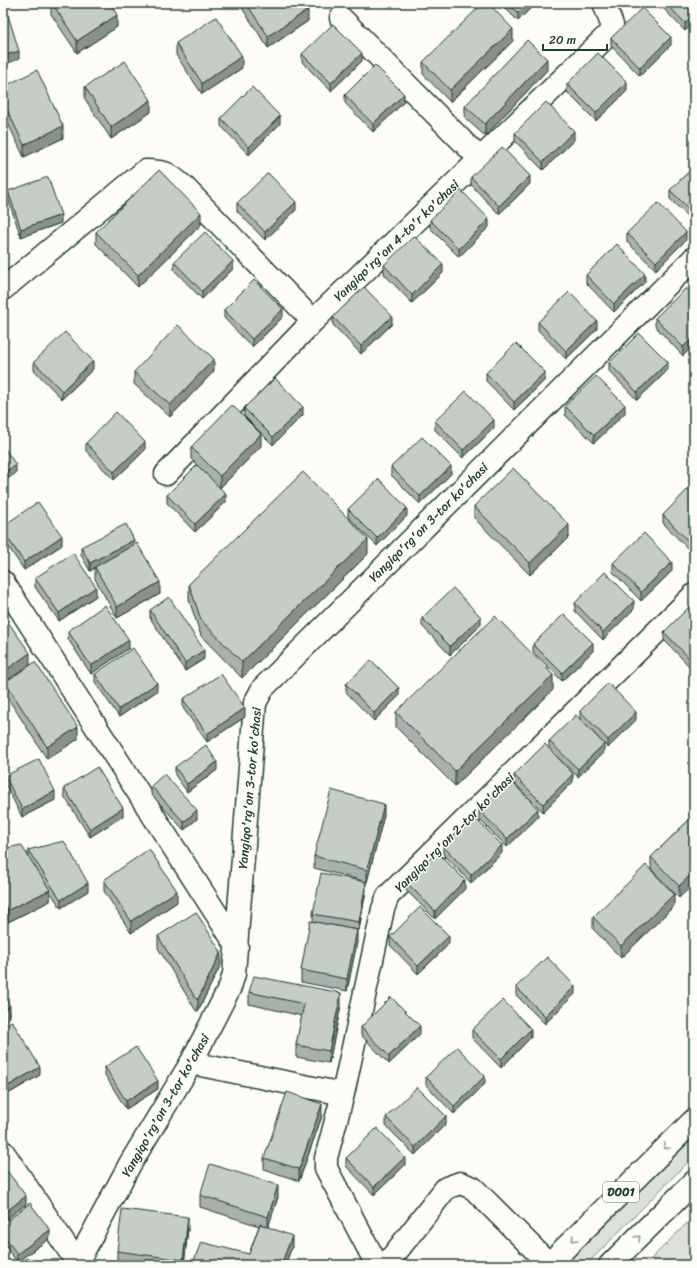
<svg xmlns="http://www.w3.org/2000/svg" width="697" height="1268" font-family="Sriracha,sans-serif">
<style>
.green{fill:#dde0db;stroke:#7e8e88}
.lines{fill:none;stroke-linecap:round;stroke-linejoin:round}
.minor-casing{stroke:#1f3d34;stroke-width:25}
.highway-casing{stroke:#1f3d34;stroke-width:25}
.minor{stroke:#fdfcf7;stroke-width:22}
.highway{stroke:#fdfcf7;stroke-width:22}
.wall{fill:#aab0ab;stroke:#1f3d34}
.shaded-wall{fill:#8b908b;stroke:#1f3d34}
.building{fill:#c6cdc7;stroke:#1f3d34}
.oneway{stroke:#8e9c96}
.labels{text-anchor:middle;stroke-width:3;stroke-linejoin:round;paint-order:stroke}
.shield{fill:#fdfcf7;stroke:#62766e;stroke-width:1}
.shield-label{font-size:12px;font-weight:bold;fill:#1f3d34}
.street-label{font-size:13px;fill:#1f3d34;stroke:#fdfcf7}
</style>
<rect width="100%" height="100%" fill="#fdfcf7"/>
<filter id="ink" filterUnits="userSpaceOnUse"><feTurbulence type="fractalNoise" baseFrequency=".025" numOctaves="2"/><feDisplacementMap in="SourceGraphic" scale="8" xChannelSelector="R" yChannelSelector="G"/><feConvolveMatrix kernelMatrix="1 2 1 2 8 2 1 2 1" color-interpolation-filters="sRGB"/></filter>
<g filter="url(#ink)">
<!-- green -->
<path class="green" d="M694 1135V1156L586 1265H565Z
M694 1218V1265H645L691 1219Z"/>
<g class="lines">
<!-- minor casing -->
<g class="minor-casing">
<path id="minor" d="M341 18 480 159
M3 289 145 171C166 171 168 173 184 187L313 321
M166 474 313 321 609 34 612 25 604 3
M3 582 237 946
M191 1063 343 1094
M3 1152 77 1262
M76 1265 130 1164 191 1063 230 987 234 974 255 703 263 688 694 258
M377 1265 326 1168V1158L343 1094 383 909 388 896 694 595
M386 1265 446 1188 460 1183 473 1188 549 1264"/>
</g>
<!-- highway casing -->
<g class="highway-casing">
<path id="highway" d="M548 1265 694 1120
M610 1265 694 1182"/>
</g>
<!-- minor -->
<use href="#minor" class="minor"/>
<!-- highway -->
<use href="#highway" class="highway"/>
</g>
<!-- wall -->
<path class="wall" d="M51 3H110L117 27 77 53 51 14Z
M242 3H304L308 21 268 48 242 8Z
M500 3H536L518 21Z
M658 3H694L685 31Z
M611 38 671 45 640 76 611 46Z
M513 41 450 102 423 74V62Z
M176 43 242 68 202 94 176 55Z
M302 54 362 61 331 91 302 62Z
M547 70 485 136 465 118V106Z
M567 84 627 91 596 121 567 92Z
M3 87 63 138 24 157 3 113Z
M85 87 151 112 111 139 85 99Z
M345 95 404 102 373 132 345 103Z
M221 118 280 124 249 155 221 126Z
M515 133 574 140 543 170 515 141Z
M694 167V223L670 199V190Z
M471 177 530 184 499 214 471 185Z
M8 191 61 223 21 237 8 199Z
M237 203 296 210 265 240 237 211Z
M430 220 489 227 459 257 430 228Z
M201 225 138 287 96 244V232Z
M627 233 686 240 656 270 627 242Z
M174 262 233 269 202 299 174 270Z
M384 265 443 273 412 303 384 274Z
M586 275 645 282 614 312 586 283Z
M694 297V345L683 356 655 326V318Z
M224 310 283 317 252 347 224 318Z
M333 317 392 324 361 354 333 325Z
M538 322 597 329 566 359 538 330Z
M34 362 93 369 62 399 34 370Z
M609 363 668 370 637 400 609 371Z
M214 371 170 417 134 384V372Z
M486 373 545 380 514 410 486 381Z
M565 406 625 413 594 443 565 415Z
M244 408 303 415 273 445 244 416Z
M435 421 494 428 463 458 435 430Z
M86 443 145 450 114 480 86 451Z
M261 446 220 488 226 502 195 532 167 503V495L197 465 191 459V447Z
M391 467 451 474 420 504 391 475Z
M694 485V549L691 552 663 523V515Z
M474 506 569 537 530 575 474 518Z
M348 509 407 516 377 546 348 517Z
M3 526 62 545 24 570 3 539Z
M134 544 160 594 117 618 95 579V568L90 571 81 555V547Z
M368 554 242 678 201 636 189 600V584Z
M613 563 672 571 641 601 613 572Z
M35 578 96 596 59 621 35 587Z
M694 602 692 669 664 640V632Z
M575 603 634 609 603 640 575 611Z
M150 610 204 659 185 671 150 618Z
M3 615 30 665 6 682 78 739 47 759 5 694V682L3 684Z
M422 618 481 625 450 655 422 626Z
M68 631 129 648 91 674 68 639Z
M533 644 593 651 562 681 533 652Z
M95 674 157 691 119 717 95 682Z
M346 684 399 696 374 721 346 692Z
M553 690 455 786 396 727V712Z
M183 699 245 717 207 742 183 708Z
M580 711 636 720 608 748 580 719Z
M549 741 604 752 578 777 551 751 573 782 543 812 514 783V775L549 749Z
M175 767 217 770 187 792 175 775Z
M5 776 55 800 22 817 5 784Z
M151 786 197 819 184 830 151 794Z
M64 788 123 816 90 837 64 796Z
M479 810 538 817 507 847 479 819Z
M384 815 367 882 314 868V856Z
M694 815 679 898 651 869V857Z
M443 846 502 853 471 883 443 854Z
M3 849 28 856V850L88 891 61 908 50 892V901L8 922 3 914Z
M104 880 177 902 131 933 104 891Z
M406 882 465 889 435 919 406 890Z
M366 890 359 930 314 922 357 942 347 991 301 982V970L313 922V914Z
M674 906 621 958 593 929V917Z
M158 936 221 964 198 1011H196L158 948Z
M390 937 449 944 418 974 390 945Z
M516 987 575 994 545 1024 516 995Z
M249 992 341 1005 329 1063 296 1057V1045L302 1016 249 1004Z
M3 1026 40 1075 8 1094 3 1085Z
M361 1027 420 1034 389 1064 361 1035Z
M472 1030 531 1037 501 1068 472 1038Z
M105 1067 158 1089 126 1109 105 1075Z
M426 1077 485 1084 454 1114 426 1085Z
M322 1116 299 1181 264 1169V1158Z
M386 1117 446 1124 415 1155 386 1126Z
M346 1158 405 1165 374 1195 346 1166Z
M200 1195 278 1197 268 1227 292 1247 285 1265H193V1263L249 1254 259 1226 200 1207Z
M3 1224 50 1238 17 1262 3 1243Z
M188 1229 184 1265H130L117 1263V1251Z"/>
<!-- shaded-wall -->
<path class="shaded-wall" d="M528 3H536L518 21V13Z
M308 10V21L268 48V36Z
M117 15V27L77 53V41Z
M694 15V23L685 31V23Z
M513 29V41L450 102V90Z
M671 37V45L640 76V68Z
M19 51V59L3 65V56Z
M362 53V61L331 91V83Z
M242 56V68L202 94V83Z
M547 59V70L485 136V124Z
M627 82V91L596 121V113Z
M404 94V102L373 132V124Z
M151 100V112L111 139V127Z
M280 116V124L249 155V147Z
M63 126V138L24 157V145Z
M574 131V140L543 170V162Z
M530 176V184L499 214V206Z
M296 202V210L265 240V232Z
M201 213V225L138 287V275Z
M61 215V223L21 237V229Z
M489 219V227L459 257V249Z
M686 232V240L656 270V262Z
M233 261V269L202 299V291Z
M443 264V273L412 303V295Z
M645 274V282L614 312V304Z
M283 309V317L252 347V339Z
M392 316V324L361 354V346Z
M597 321V329L566 359V351Z
M694 337V345L683 356V347Z
M214 359V371L170 417V405Z
M93 361V369L62 399V391Z
M668 362V370L637 400V392Z
M545 372V380L514 410V402Z
M625 405V413L594 443V435Z
M303 407V415L273 445V437Z
M494 420V428L463 458V450Z
M261 434V446L220 488V476Z
M145 442V450L114 480V472Z
M16 465V473L3 482V473Z
M451 466V474L420 504V496Z
M226 494V502L195 532V524Z
M407 508V516L377 546V538Z
M569 525V537L530 575V563Z
M62 536V545L24 570V562Z
M368 539V554L242 678V662Z
M134 540V548L95 567V568L90 571V563Z
M694 541V549L691 552V544Z
M672 562V571L641 601V592Z
M160 582V594L117 618V607Z
M96 587V596L59 621V613Z
M634 601V609L603 640V632Z
M481 617V625L450 655V646Z
M129 640V648L91 674V666Z
M593 643V651L562 681V673Z
M204 650V659L185 671V663Z
M30 653V665L3 684V672Z
M694 659V667L692 669V661Z
M553 675V690L455 786V771Z
M157 683V691L119 717V709Z
M399 688V696L374 721V713Z
M245 708V717L207 742V734Z
M636 712V720L608 748V740Z
M78 727V739L47 759V747Z
M604 744V752L578 777V769Z
M217 762V770L187 792V784Z
M573 774V782L543 812V804Z
M55 791V800L22 817V809Z
M384 804V815L367 882V870Z
M123 808V816L90 837V829Z
M538 809V817L507 847V839Z
M197 810V819L184 830V822Z
M502 845V853L471 883V875Z
M694 872V884L679 898V886Z
M465 880V889L435 919V911Z
M366 882V890L359 930V922Z
M88 883V891L61 908V900Z
M50 890V901L8 922V910Z
M177 891V902L131 933V921Z
M674 894V906L621 958V946Z
M357 930V942L347 991V979Z
M449 936V944L418 974V966Z
M221 952V964L198 1011V999Z
M575 986V994L545 1024V1016Z
M341 993V1005L329 1063V1051Z
M10 1006V1017L3 1022V1010Z
M420 1026V1034L389 1064V1056Z
M531 1029V1037L501 1068V1059Z
M40 1067V1075L8 1094V1086Z
M485 1076V1084L454 1114V1106Z
M158 1081V1089L126 1109V1101Z
M322 1104V1116L299 1181V1169Z
M446 1116V1124L415 1155V1147Z
M405 1157V1165L374 1195V1187Z
M278 1185V1197L268 1228V1217Z
M26 1196V1204L3 1222V1214Z
M188 1217V1229L184 1265H183V1260Z
M50 1230V1238L17 1262V1254Z
M292 1236V1247L285 1265H281Z"/>
<!-- building -->
<path class="building" d="M52 3H110L117 15 77 41Z
M246 3H304L308 10 268 36Z
M483 3H488L513 29 450 90 423 62Z
M508 3H528L518 13Z
M666 3H694V15L685 23Z
M642 8 671 37 640 68 611 38Z
M7 12 19 51 3 56V13Z
M216 17 242 56 202 83 176 43Z
M333 24 362 53 331 83 302 54Z
M527 40 547 59 485 124 465 106Z
M598 53 627 82 596 113 567 84Z
M125 61 151 100 111 127 85 87Z
M375 65 404 94 373 124 345 95Z
M37 70 63 126 24 145 3 101V87Z
M252 87 280 116 249 147 221 118Z
M546 102 574 131 543 162 515 133Z
M502 147 530 176 499 206 471 177Z
M694 167V214L670 190Z
M159 170 201 213 138 275 96 232Z
M268 173 296 202 265 232 237 203Z
M48 177 61 215 21 229 8 191Z
M461 190 489 219 459 249 430 220Z
M658 203 686 232 656 262 627 233Z
M205 232 233 261 202 291 174 262Z
M414 236 443 264 412 295 384 265Z
M617 244 645 274 614 304 586 275Z
M254 280 283 309 252 339 224 310Z
M364 287 392 316 361 346 333 317Z
M686 288 694 297V337L683 347 655 318Z
M569 292 597 321 566 351 538 322Z
M178 325 214 359 170 405 134 372Z
M65 332 93 361 62 391 34 362Z
M639 333 668 362 637 392 609 363Z
M516 343 545 372 514 402 486 373Z
M596 376 625 405 594 435 565 406Z
M275 378 303 407 273 437 244 408Z
M466 391 494 420 463 450 435 421Z
M232 405 261 434 220 476 191 447Z
M116 412 145 442 114 472 86 443Z
M422 437 451 466 420 496 391 467Z
M3 446 16 465 3 473Z
M197 465 226 494 195 524 167 495Z
M513 468 569 525 530 563 474 506Z
M303 472 368 539 242 662 201 620 189 584Z
M379 479 407 508 377 538 348 509Z
M693 484 694 485V541L691 544 663 515Z
M38 502 62 536 24 562 3 531V526Z
M126 524 134 540 90 563 81 547Z
M644 533 672 562 641 592 613 563Z
M137 543 160 582 117 607 95 567Z
M73 553 96 587 59 613 35 578Z
M605 572 634 601 603 632 575 603Z
M453 588 481 617 450 646 422 618Z
M169 597 204 650 185 663 150 610Z
M694 602V659L692 661 664 632Z
M105 605 129 640 91 666 68 631Z
M564 614 593 643 562 673 533 644Z
M3 615 30 653 3 672Z
M495 616 553 675 455 771 396 712Z
M133 648 157 683 119 709 95 674Z
M371 660 399 688 374 713 346 684Z
M35 662 78 727 47 747 5 682Z
M221 674 245 708 207 734 183 699Z
M608 683 636 712 608 740 580 711Z
M576 715 604 744 578 769 549 741Z
M545 744 573 774 543 804 514 775Z
M206 745 217 762 187 784 175 767Z
M39 759 55 791 22 809 5 776Z
M97 767 123 808 90 829 64 788Z
M164 774 197 810 184 822 151 786Z
M510 780 538 809 507 839 479 810Z
M331 790 384 804 367 870 314 856Z
M694 815V872L679 886 651 857Z
M473 816 502 845 471 875 443 846Z
M64 841 88 883 61 900 28 850Z
M21 845 50 890 8 910 3 902V849Z
M149 849 177 891 131 921 104 880Z
M437 852 465 880 435 911 406 882Z
M646 865 674 894 621 946 593 917Z
M321 873 366 882 359 922 313 914Z
M420 907 449 936 418 966 390 937Z
M196 912 221 952 198 999H196L158 936Z
M310 921 357 930 347 979 301 970Z
M547 957 575 986 545 1016 516 987Z
M254 976 341 993 329 1051 296 1045 304 1004 249 992Z
M3 994 10 1006 3 1010Z
M391 997 420 1026 389 1056 361 1027Z
M503 1000 531 1029 501 1059 472 1030Z
M12 1021 40 1067 8 1086 3 1077V1026Z
M136 1047 158 1081 126 1101 105 1067Z
M457 1047 485 1076 454 1106 426 1077Z
M417 1087 446 1116 415 1147 386 1117Z
M287 1092 322 1104 299 1169 264 1158Z
M377 1128 405 1157 374 1187 346 1158Z
M210 1164 278 1185 268 1217 200 1195Z
M7 1171 26 1196 3 1214V1174Z
M30 1203 50 1230 17 1254 3 1234V1224Z
M122 1209 188 1217 183 1260 117 1251Z
M260 1224 292 1236 281 1265H201L193 1263 201 1242 249 1254Z
M27 1258 49 1265H25Z"/>
<!-- one-way arrows -->
<defs><path id="oneway-chevron" d="M-2-3.5L2.5 0L-2 3.5" fill="none" stroke-width="1.6" stroke-linecap="round" stroke-linejoin="round"/></defs>
<g class="oneway">
<use href="#oneway-chevron" transform="translate(666 1147) rotate(135)"/>
<use href="#oneway-chevron" transform="translate(638 1238) rotate(-44)"/>
<use href="#oneway-chevron" transform="translate(574 1239) rotate(135)"/>
</g>
</g>
<g class="labels">
<!-- shield labels -->
<rect class="shield" x="603" y="1182" width="36" height="20" rx="3"/>
<g class="shield-label">
<text x="621" y="1196">D001</text>
</g>
<!-- street labels -->
<g class="street-label">
<text transform="translate(396 240) rotate(-44)" y="5">Yangiqo'rg'on 4-to'r ko'chasi</text>
<text transform="translate(428 522) rotate(-45)" y="5">Yangiqo'rg'on 3-tor ko'chasi</text>
<text transform="translate(249 788) rotate(-85)" y="5">Yangiqo'rg'on 3-tor ko'chasi</text>
<text transform="translate(454 832) rotate(-45)" y="5">Yangiqo'rg'on 2-tor ko'chasi</text>
<text transform="translate(165 1105) rotate(-60)" y="5">Yangiqo'rg'on 3-tor ko'chasi</text>
</g>
</g>
<!-- margin -->
<rect width="697" height="1268" fill="none" stroke="#fdfcf7" stroke-width="16"/>
<rect x="8" y="8" width="681" height="1252" fill="none" stroke="#1f3d34" stroke-width="1.5" filter="url(#ink)"/>
<!-- scale -->
<path d="M543 44v6h64v-6" fill="none" stroke="#1f3d34" stroke-width="2"/>
<text x="549" y="44" font-size="12" fill="#1f3d34" stroke="#fdfcf7" stroke-width="3" paint-order="stroke">20 m</text>
</svg>
